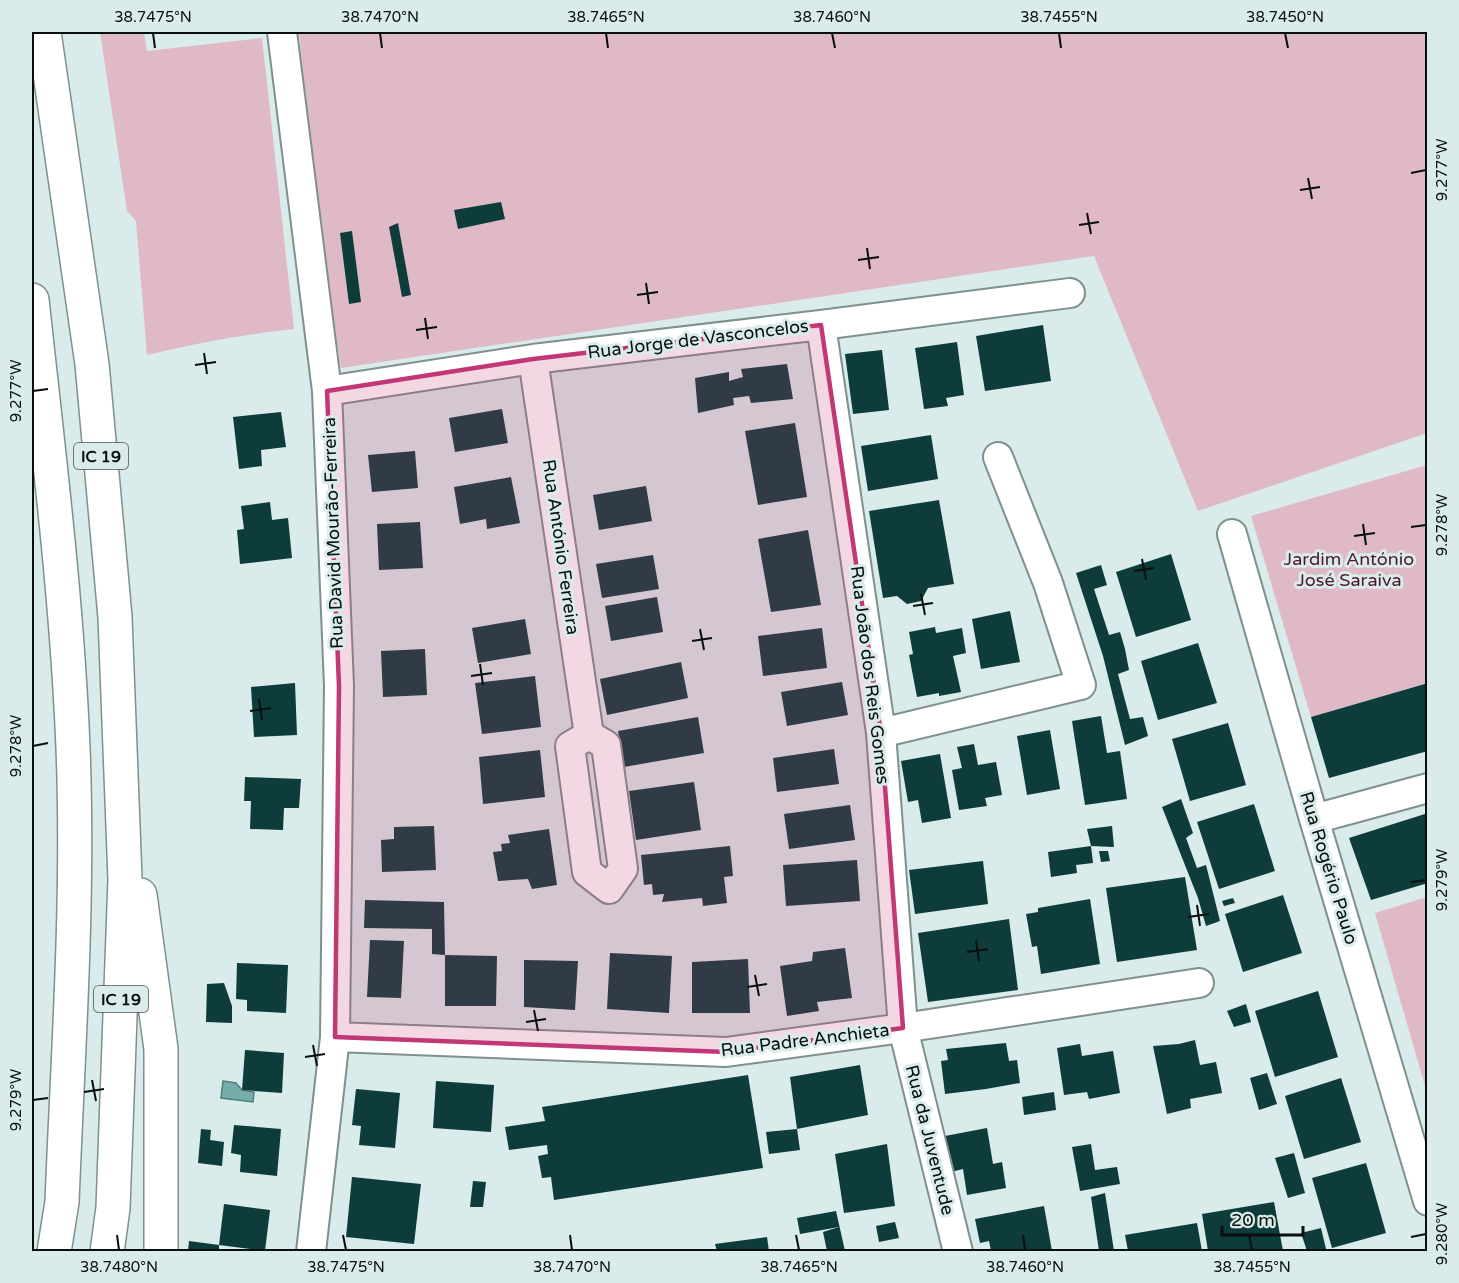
<svg xmlns="http://www.w3.org/2000/svg" width="1459" height="1283" font-family="'Varela Round',sans-serif">
<style>
.green{fill:#dfbac6}
.water{fill:#73aeaa;stroke:#537e7b;stroke-width:1.5}
.building{fill:#0d3c3b}
.lines{fill:none;stroke-linecap:round;stroke-linejoin:round}
.minor-casing{stroke:#7f908f;stroke-width:32}
.trunk-casing{stroke:#7f908f;stroke-width:36}
.minor{stroke:#fff;stroke-width:28}
.trunk{stroke:#fff;stroke-width:33}
.marked{fill:#c13875;fill-opacity:0.2;stroke:#c13875;stroke-width:4.5;stroke-linejoin:round}
.ticks{fill:none;stroke:#080f0e;stroke-width:2}
.labels{text-anchor:middle;stroke-width:6;stroke-linejoin:round;paint-order:stroke}
.shield{fill:#d9ebea;stroke:#475150;stroke-width:1.5}
.shield-label{font-size:16px;font-weight:bold;fill:#080f0e}
.street-label{font-size:18px;fill:#080f0e;stroke:#d9ebea}
.park-label{font-size:18px;fill:#51162f;stroke:#d9ebea}
.neatline{fill:none;stroke:#080f0e;stroke-width:2}
.ticks-label{font-size:15px;text-anchor:middle;fill:#080f0e}
</style>
<rect width="100%" height="100%" fill="#d9ebea"/>
<!-- green -->
<path class="green" d="M100 32H144L147 51 262 38 294 329C245 334 196 343 147 355L136 221 127 211Z
M299 32H1427V433L1198 511 1094 256 341 368 315 202Z
M1427 465V683L1311 717 1251 516Z
M1427 897H1428L1427 1093 1375 913Z"/>
<!-- water -->
<path class="water" d="M223 1081 236 1083 242 1090 254 1092 253 1102 221 1098Z"/>
<!-- building -->
<path class="building" d="M501 202 505 219 458 229 454 210Z
M398 223 411 295 402 297 389 227Z
M352 231 361 302 349 304 340 233Z
M1043 325 1051 381 985 391 976 336Z
M957 342 964 395 946 398 948 406 924 409 915 348Z
M882 350 889 410 853 414 845 354Z
M787 364 793 399 751 403 749 396 733 398 734 405 698 413 695 378 729 372V381L743 377 741 369Z
M502 409 508 443 455 452 449 418Z
M281 412 286 447 261 450 262 466 239 469 233 417Z
M795 423 807 497 758 505 745 431Z
M931 435 938 479 868 491 861 446Z
M415 451 418 488 372 492 368 455Z
M511 477 520 523 487 529 486 519 460 524 454 487Z
M646 486 652 521 599 530 593 495Z
M939 500 954 584 928 588 921 601 907 604 897 596 883 598 869 511Z
M270 502 272 520 288 518 292 558 240 564 237 530 244 529 241 506Z
M420 522 423 568 379 570 377 524Z
M808 530 821 605 771 612 758 539Z
M1171 554 1191 620 1136 637 1116 572Z
M653 555 659 589 602 598 596 564Z
M1101 565 1107 585 1094 589 1109 635 1120 632 1125 649 1129 670 1118 674 1130 719 1143 717 1148 736 1125 745 1103 656 1076 573Z
M657 597 663 632 611 641 605 606Z
M1010 611 1020 662 981 669 972 619Z
M525 619 531 654 478 663 472 628Z
M935 627 936 633 962 628 966 653 953 656 961 692 939 696V693L917 697 909 655 913 654 909 632Z
M822 628 827 668 763 676 758 636Z
M1198 643 1217 703 1158 720 1141 661Z
M425 649 427 695 383 697 381 651Z
M681 662 688 698 607 715 600 679Z
M535 676 541 727 482 734 475 683Z
M842 682 848 715 787 726 781 692Z
M295 683 297 735 254 737 251 687Z
M1428 683V751L1329 778 1311 717Z
M1101 716 1107 753 1120 751 1127 799 1085 805 1072 721Z
M698 717 704 753 624 767 618 731Z
M1228 723 1246 785 1190 801 1172 739Z
M1050 730 1060 789 1027 795 1017 736Z
M974 744 978 765 996 762 1002 795 985 798 987 806 959 810 952 770 962 768 957 747Z
M834 749 839 784 777 792 773 758Z
M540 750 545 797 483 804 479 757Z
M940 754 951 818 922 823 918 800 908 802 901 761Z
M245 777 301 779 299 808H284L283 830 250 829 251 801H244Z
M694 782 701 830 636 840 629 791Z
M1181 799 1193 833 1186 838 1197 868 1206 865 1220 921 1206 926 1198 898 1162 807Z
M1254 804 1275 871 1219 889 1197 822Z
M850 805 855 840 789 849 784 814Z
M1428 813V883L1371 900 1349 838Z
M434 826 436 870 382 872 381 840 394 839V827Z
M1112 826 1114 847 1091 846 1087 829Z
M549 829 557 885 532 889 528 879 498 881 493 852 502 851 501 844 510 843 508 835Z
M730 846 733 876 724 877 727 903 703 906 702 898 662 902 664 894 653 895 652 884 644 885 641 855Z
M1091 846 1093 863 1076 865 1077 873 1051 877 1048 852Z
M1099 851H1108L1110 861 1101 862Z
M857 860 860 901 786 906 783 865Z
M983 861 988 904 915 914 909 870Z
M1185 877 1197 950 1117 962 1106 888Z
M1283 895 1302 953 1243 972 1225 914Z
M1233 898 1235 903 1224 906 1222 901Z
M1090 899 1100 964 1041 974 1037 946 1032 947 1026 914 1038 912V908Z
M365 900 444 902 445 955 497 956 496 1006H445V955L432 954V929L364 928Z
M1009 919 1018 990 928 1002 918 933Z
M370 940 404 941 401 998 367 997Z
M845 948 852 998 817 1002 819 1011 787 1016 780 966 812 961 813 952Z
M610 953 672 956 669 1013 607 1009Z
M748 959 750 1013H692V962Z
M524 960 578 961 575 1010 524 1007Z
M237 963 288 965 286 1013 247 1011V1000L236 999Z
M224 983 232 1006V1023L206 1022 207 984Z
M1318 991 1338 1057 1275 1077 1255 1011Z
M1246 1004 1251 1022 1234 1027 1227 1011Z
M1195 1040 1200 1065 1216 1062 1222 1093 1190 1099 1191 1108 1167 1114 1153 1046 1179 1044Z
M1006 1043 1009 1061 1017 1060 1020 1083 986 1089 945 1094 941 1061 948 1060 946 1049Z
M1080 1044 1082 1056 1113 1051 1120 1093 1089 1099 1087 1092 1064 1095 1057 1048Z
M245 1050 284 1053 282 1093 242 1090Z
M860 1065 868 1115 797 1129 790 1077Z
M1267 1073 1277 1104 1259 1110 1250 1078Z
M748 1075 763 1168 554 1200 551 1177 542 1178 538 1156 548 1154 547 1145 509 1150 505 1127 545 1121 542 1107Z
M1341 1078 1361 1142 1304 1159 1285 1096Z
M436 1081 494 1085 491 1132 433 1128Z
M356 1089 400 1093 395 1148 359 1145 361 1126 352 1125Z
M1054 1092 1056 1110 1024 1115 1022 1097Z
M234 1125 281 1129 277 1176 240 1172 241 1155 231 1153Z
M987 1128 993 1164 1002 1162 1006 1188 967 1195 963 1169 951 1172 945 1136Z
M201 1129 211 1130 210 1140 224 1142 222 1166 198 1163Z
M797 1129 800 1150 769 1154 766 1132Z
M887 1144 895 1206 844 1213 835 1154Z
M1091 1144 1095 1170 1117 1167 1120 1184 1080 1191 1072 1147Z
M1294 1153 1305 1193 1288 1198 1275 1158Z
M1366 1163 1386 1233 1332 1248 1312 1178Z
M352 1177 421 1184 414 1244 346 1237Z
M473 1181 486 1182 483 1207H470Z
M1105 1193 1114 1251H1099L1091 1197Z
M1274 1202 1283 1251H1208L1202 1214Z
M224 1204 270 1210 265 1251 219 1245Z
M1044 1206 1052 1251H991L989 1241 980 1243 975 1219Z
M836 1211 845 1251H827L823 1232 839 1227 800 1234 797 1218Z
M895 1222 899 1238 879 1242 876 1226Z
M1197 1223 1202 1251H1128L1125 1235Z
M1321 1228 1326 1249 1319 1251H1307L1301 1233Z
M767 1237 769 1251H717L715 1244Z
M189 1241 219 1245V1251H188Z"/>
<g class="lines">
<!-- minor casing -->
<g class="minor-casing">
<path id="minor" d="M282 32 327 391 339 686 335 1037 311 1252
M821 325 881 733 903 1028 958 1252
M533 359 589 735 570 746 587 872 609 889 623 869 606 745 589 735
M327 391 533 359 821 325 1070 293
M1232 534 1314 819 1428 1201
M881 733 1081 685 1048 583 998 457
M1314 819 1428 788
M335 1037 726 1052 903 1028 1199 983"/>
</g>
<!-- trunk casing -->
<g class="trunk-casing">
<path id="trunk" d="M44 32 92 364 115 617 125 879 113 1208 107 1252
M32 300C48 448 67 598 73 748 79 899 68 1051 62 1202L54 1252
M140 895 161 1049V1252"/>
</g>
<!-- minor -->
<use href="#minor" class="minor"/>
<!-- trunk -->
<use href="#trunk" class="trunk"/>
</g>
<!-- marked area -->
<path class="marked" d="M821 325 881 733 903 1028 726 1052 335 1037 339 686 327 391 533 359Z"/>
<!-- ticks -->
<path class="ticks" d="M153 33 155 48M380 33 382 48M606 33 608 48M832 33 835 48M1059 33 1061 48M1285 33 1288 48M1411 173 1426 170M1308 178 1312 199M1300 190 1320 187M1087 213 1091 234M1079 225 1099 222M867 248 870 269M858 260 879 257M646 283 649 304M637 295 658 292M425 318 428 339M416 330 437 327M204 353 207 374M195 365 216 362M33 391 48 389M1363 524 1366 545M1411 527 1426 525M1354 536 1375 533M1142 559 1146 580M1134 571 1154 568M921 594 925 615M913 606 933 603M700 629 704 650M692 641 712 638M480 664 483 685M471 676 492 673M259 699 262 720M250 711 271 708M33 746 48 743M1411 882 1426 880M1197 905 1200 926M1188 917 1209 914M976 940 979 961M967 952 988 949M755 975 759 996M747 987 767 984M534 1010 538 1031M526 1022 546 1019M313 1045 317 1066M305 1057 325 1054M92 1080 96 1101M84 1092 104 1089M33 1100 48 1098M117 1235 119 1250M343 1235 346 1250M570 1235 572 1250M796 1235 799 1250M1023 1235 1025 1250M1249 1235 1252 1250M1411 1237 1426 1234"/>
<g class="labels">
<!-- shield labels -->
<g class="shield">
<rect x="74" y="443" width="54" height="26" rx="4.5"/>
<rect x="94" y="986" width="54" height="26" rx="4.5"/>
</g>
<g class="shield-label">
<text x="101" y="462">IC 19</text>
<text x="121" y="1005">IC 19</text>
</g>
<!-- street labels -->
<g class="street-label">
<text transform="translate(698 339) rotate(-7)" y="6">Rua Jorge de Vasconcelos</text>
<text transform="translate(333 533) rotate(-92)" y="6">Rua David Mourão-Ferreira</text>
<text transform="translate(561 547) rotate(82)" y="6">Rua António Ferreira</text>
<text transform="translate(870 675) rotate(83)" y="6">Rua João dos Reis Gomes</text>
<text transform="translate(1329 868) rotate(73)" y="6">Rua Rogério Paulo</text>
<text transform="translate(805 1040) rotate(-7)" y="6">Rua Padre Anchieta</text>
<text transform="translate(930 1140) rotate(76)" y="6">Rua da Juventude</text>
</g>
<!-- park labels -->
<g class="park-label">
<text x="1349" y="565">Jardim António<tspan x="1349" dy="21">José Saraiva</tspan></text>
</g>
</g>
<!-- border -->
<rect width="1459" height="1283" fill="none" stroke="#d9ebea" stroke-width="66"/>
<!-- scale -->
<path d="M1222 1226v9h81v-9" fill="none" stroke="#080f0e" stroke-width="3"/>
<text x="1231" y="1226" font-size="18" fill="#080f0e" stroke="#d9ebea" stroke-width="4.5" paint-order="stroke">20 m</text>
<rect x="33" y="33" width="1393" height="1217" class="neatline"/>
<g class="ticks-label">
<text x="153" y="22">38.7475°N</text>
<text x="380" y="22">38.7470°N</text>
<text x="606" y="22">38.7465°N</text>
<text x="832" y="22">38.7460°N</text>
<text x="1059" y="22">38.7455°N</text>
<text x="1285" y="22">38.7450°N</text>
<text transform="translate(1442 170) rotate(-90)" y="5">9.277°W</text>
<text transform="translate(16 391) rotate(-90)" y="5">9.277°W</text>
<text transform="translate(1442 525) rotate(-90)" y="5">9.278°W</text>
<text transform="translate(16 746) rotate(-90)" y="5">9.278°W</text>
<text transform="translate(1442 880) rotate(-90)" y="5">9.279°W</text>
<text transform="translate(16 1100) rotate(-90)" y="5">9.279°W</text>
<text transform="translate(1442 1234) rotate(-90)" y="5">9.280°W</text>
<text x="119" y="1272">38.7480°N</text>
<text x="346" y="1272">38.7475°N</text>
<text x="572" y="1272">38.7470°N</text>
<text x="799" y="1272">38.7465°N</text>
<text x="1025" y="1272">38.7460°N</text>
<text x="1252" y="1272">38.7455°N</text>
</g>
</svg>
